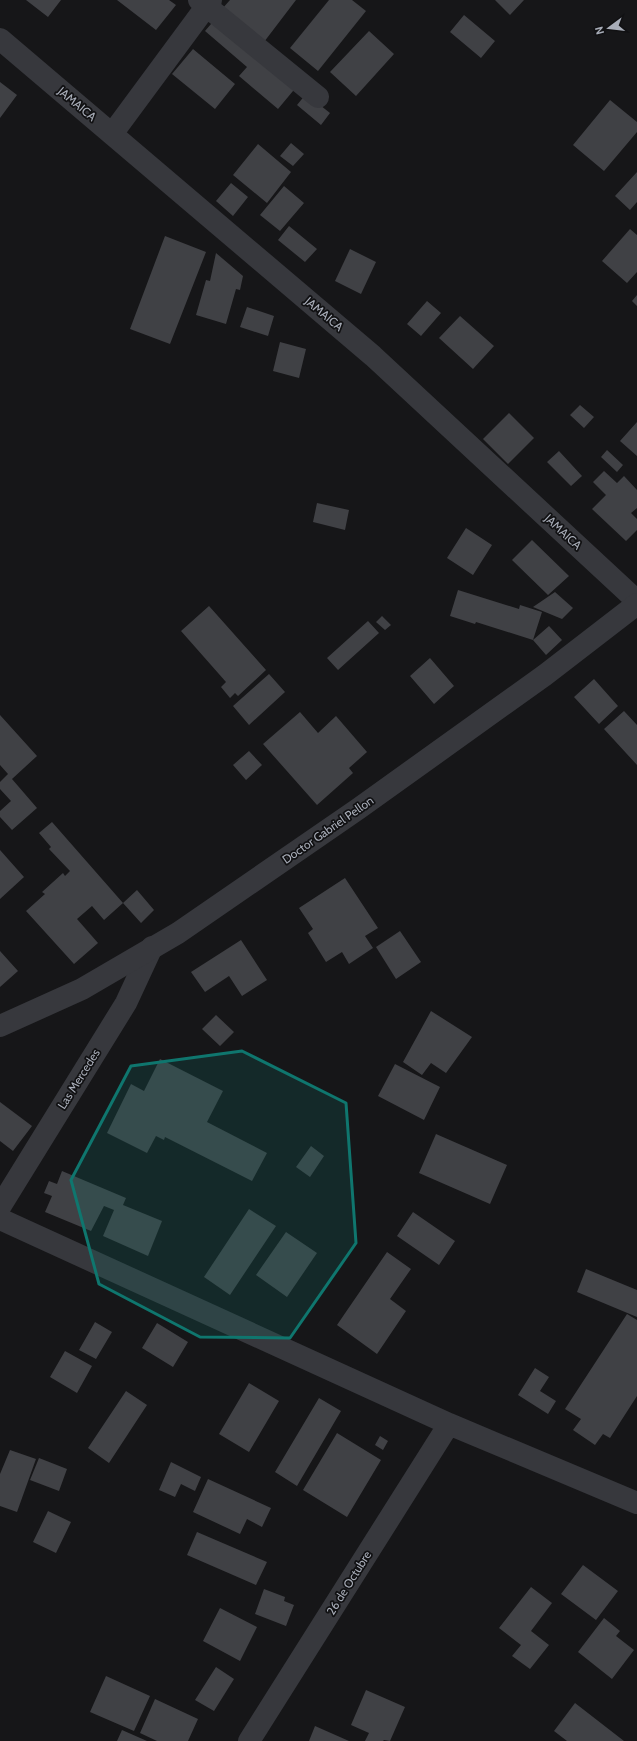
<svg xmlns="http://www.w3.org/2000/svg" width="637" height="1741" font-family="Cabin,sans-serif">
<style>
.building{fill:#404145}
.lines{fill:none;stroke-linecap:round;stroke-linejoin:round}
.minor{stroke:#37383d;stroke-width:22}
.tertiary{stroke:#37383d;stroke-width:22}
.marked{fill:#0f766e;fill-opacity:0.2;stroke:#0f766e;stroke-width:3;stroke-linejoin:round}
.labels{text-anchor:middle;stroke-width:3.5;stroke-linejoin:round;paint-order:stroke}
.street-label{font-size:12px;fill:#a8adb8;stroke:#111113}
</style>
<rect width="100%" height="100%" fill="#161618"/>
<!-- building -->
<path class="building" d="M26 0H61L48 17Z
M117 0H169L176 5 156 30Z
M230 0H296L264 42 222 9Z
M329 0H352L366 11 318 71 290 48Z
M495 0H524L510 15Z
M464 15 495 41 481 58 450 32Z
M217 17 298 85 278 109 239 76 247 67 205 31Z
M369 31 394 54 356 96 330 72Z
M193 49 235 84 215 109 172 74Z
M0 82 17 95 0 118Z
M306 94 330 113 321 125 297 105Z
M610 100 637 122V132L604 171 573 145Z
M291 143 304 154 293 166 280 156Z
M258 144 291 172 267 203 233 175Z
M637 172V202L630 210 615 196Z
M231 183 248 197 233 216 216 201Z
M284 186 304 203 280 231 260 215Z
M289 226 317 249 305 262 278 240Z
M630 229 637 235V272L627 283 602 261Z
M165 236 206 252 170 344 130 329Z
M350 249 376 262 361 294 335 281Z
M216 253 243 276 240 290 236 289 226 324 196 315 206 280 210 281Z
M637 295V306L632 301Z
M427 301 441 313 421 336 407 324Z
M247 307 274 316 268 336 240 327Z
M460 316 494 346 473 369 439 338Z
M280 342 306 349 299 378 273 371Z
M580 405 594 417 584 428 570 415Z
M509 413 534 438 508 464 483 439Z
M637 422V456L620 441Z
M607 450 623 465 617 472 601 457Z
M559 451 582 476 571 486 547 462Z
M604 471 617 483 624 476 637 490V508L631 513 637 519V530L626 541 592 509 606 495 593 482Z
M317 503 349 510 345 530 313 522Z
M466 528 492 545 473 575 447 558Z
M532 540 569 576 548 595 512 560Z
M458 590 519 609 520 605 542 612 533 640 476 622 475 624 450 616Z
M555 592 573 608 562 619 533 607Z
M209 606 266 670 238 696 235 693 230 698 221 687 226 682 181 631Z
M382 616 391 625 385 630 376 622Z
M368 621 379 633 338 670 327 658Z
M549 626 562 640 546 655 533 640Z
M430 658 454 686 434 704 410 676Z
M269 674 285 692 249 725 233 706Z
M594 679 618 706 599 724 574 697Z
M624 711 637 725V765L604 729Z
M300 712 318 733 336 716 367 752 349 768 353 773 317 805 263 744Z
M0 715 37 756 12 779 37 808 12 830 0 817V811L11 801 0 789V782L8 774 0 765Z
M249 751 262 765 246 780 233 765Z
M52 822 123 903 104 920 92 906 77 919 98 943 74 964 26 911 45 894 42 892 63 873 65 876 70 871 49 849 51 847 39 833Z
M0 850 24 877 0 899Z
M345 878 378 928 365 936 373 948 349 964 342 952 326 962 308 933 313 929 299 908Z
M137 890 154 910 141 923 123 903Z
M400 931 421 962 396 979 376 947Z
M241 940 267 980 242 996 229 976 205 992 191 972Z
M0 951 18 971 0 987Z
M431 1011 472 1037 446 1073 431 1063 422 1075 403 1062Z
M216 1015 234 1032 220 1046 202 1029Z
M160 1059 223 1091 207 1122 267 1153 252 1181 165 1137 164 1140 156 1136 147 1153 107 1133 131 1084 144 1091Z
M395 1064 440 1087 424 1120 378 1096Z
M0 1102 32 1126 13 1151 0 1141Z
M436 1134 507 1165 490 1204 419 1173Z
M311 1146 324 1156 310 1177 296 1167Z
M62 1171 126 1198 123 1205 162 1221 148 1256 103 1236 114 1210 104 1206 91 1231 45 1212 52 1196 44 1193 49 1181 57 1184Z
M249 1209 276 1226 230 1295 204 1277Z
M413 1212 455 1241 439 1265 397 1236Z
M286 1232 317 1253 287 1297 256 1275Z
M387 1252 411 1269 390 1299 406 1311 377 1354 337 1325Z
M586 1269 637 1290V1317L577 1292Z
M627 1314 637 1320V1396L610 1438 603 1434 595 1445 573 1430 581 1419 565 1409Z
M95 1322 112 1332 96 1359 79 1350Z
M157 1323 188 1342 173 1367 142 1348Z
M65 1351 92 1366 77 1393 50 1377Z
M535 1368 549 1377 540 1391 556 1401 548 1414 518 1395Z
M249 1383 279 1401 249 1452 219 1434Z
M126 1391 147 1405 109 1463 88 1448Z
M319 1398 341 1411 297 1486 275 1472Z
M337 1433 381 1460 347 1517 303 1490Z
M380 1436 388 1441 383 1450 375 1445Z
M10 1450 36 1459 17 1512 0 1506V1474Z
M39 1458 67 1469 59 1491 30 1480Z
M171 1462 201 1477 195 1491 181 1484 175 1497 159 1490Z
M208 1479 271 1508 262 1527 247 1519 240 1534 193 1512Z
M48 1511 71 1522 56 1553 33 1542Z
M197 1532 267 1562 256 1585 187 1555Z
M583 1565 618 1591 596 1620 561 1594Z
M531 1587 552 1603 531 1631 549 1645 530 1669 512 1656 521 1645 499 1628Z
M264 1589 285 1597 284 1601 294 1605 286 1626 255 1614Z
M220 1608 257 1627 240 1661 203 1641Z
M604 1618 620 1631 616 1636 634 1650 612 1679 578 1652Z
M216 1667 234 1679 214 1711 195 1700Z
M106 1676 150 1696 134 1731 90 1712Z
M366 1690 405 1707 390 1741 384 1740 383 1741H365L369 1733 351 1725Z
M155 1699 198 1719 188 1741H157L140 1733Z
M575 1703 624 1741H567L554 1731Z
M315 1726 349 1741H309Z
M122 1730 147 1741H117Z"/>
<g class="lines">
<!-- minor -->
<path class="minor" d="M199 0 318 97
M0 39 373 356 637 601
M112 134 211 0
M0 1207 126 1003 152 947
M0 1219 449 1424 637 1503
M249 1741 449 1424"/>
<!-- tertiary -->
<path class="tertiary" d="M0 1026 82 989 178 933 358 809 545 675 637 604"/>
</g>
<!-- marked area -->
<path class="marked" d="M242 1051 346 1103 356 1243 290 1338 200 1337 99 1284 71 1180 131 1066Z"/>
<g class="labels">
<!-- street labels -->
<g class="street-label">
<text transform="translate(77 104) rotate(40)" y="4">JAMAICA</text>
<text transform="translate(324 314) rotate(40)" y="4">JAMAICA</text>
<text transform="translate(563 532) rotate(43)" y="4">JAMAICA</text>
<text transform="translate(328 830) rotate(-35)" y="4">Doctor Gabriel Pellon</text>
<text transform="translate(79 1079) rotate(-58)" y="4">Las Mercedes</text>
<text transform="translate(349 1583) rotate(-58)" y="4">26 de Octubre</text>
</g>
</g>
<!-- north arrow -->
<g transform="translate(609 28) rotate(255)" stroke="#111113" stroke-width="3" paint-order="stroke">
<path d="M0-3L7 15L0 10L-7 15Z" fill="#a8adb8"/>
<text y="-6" font-size="11" font-weight="bold" text-anchor="middle" fill="#a8adb8">N</text>
</g>
</svg>
